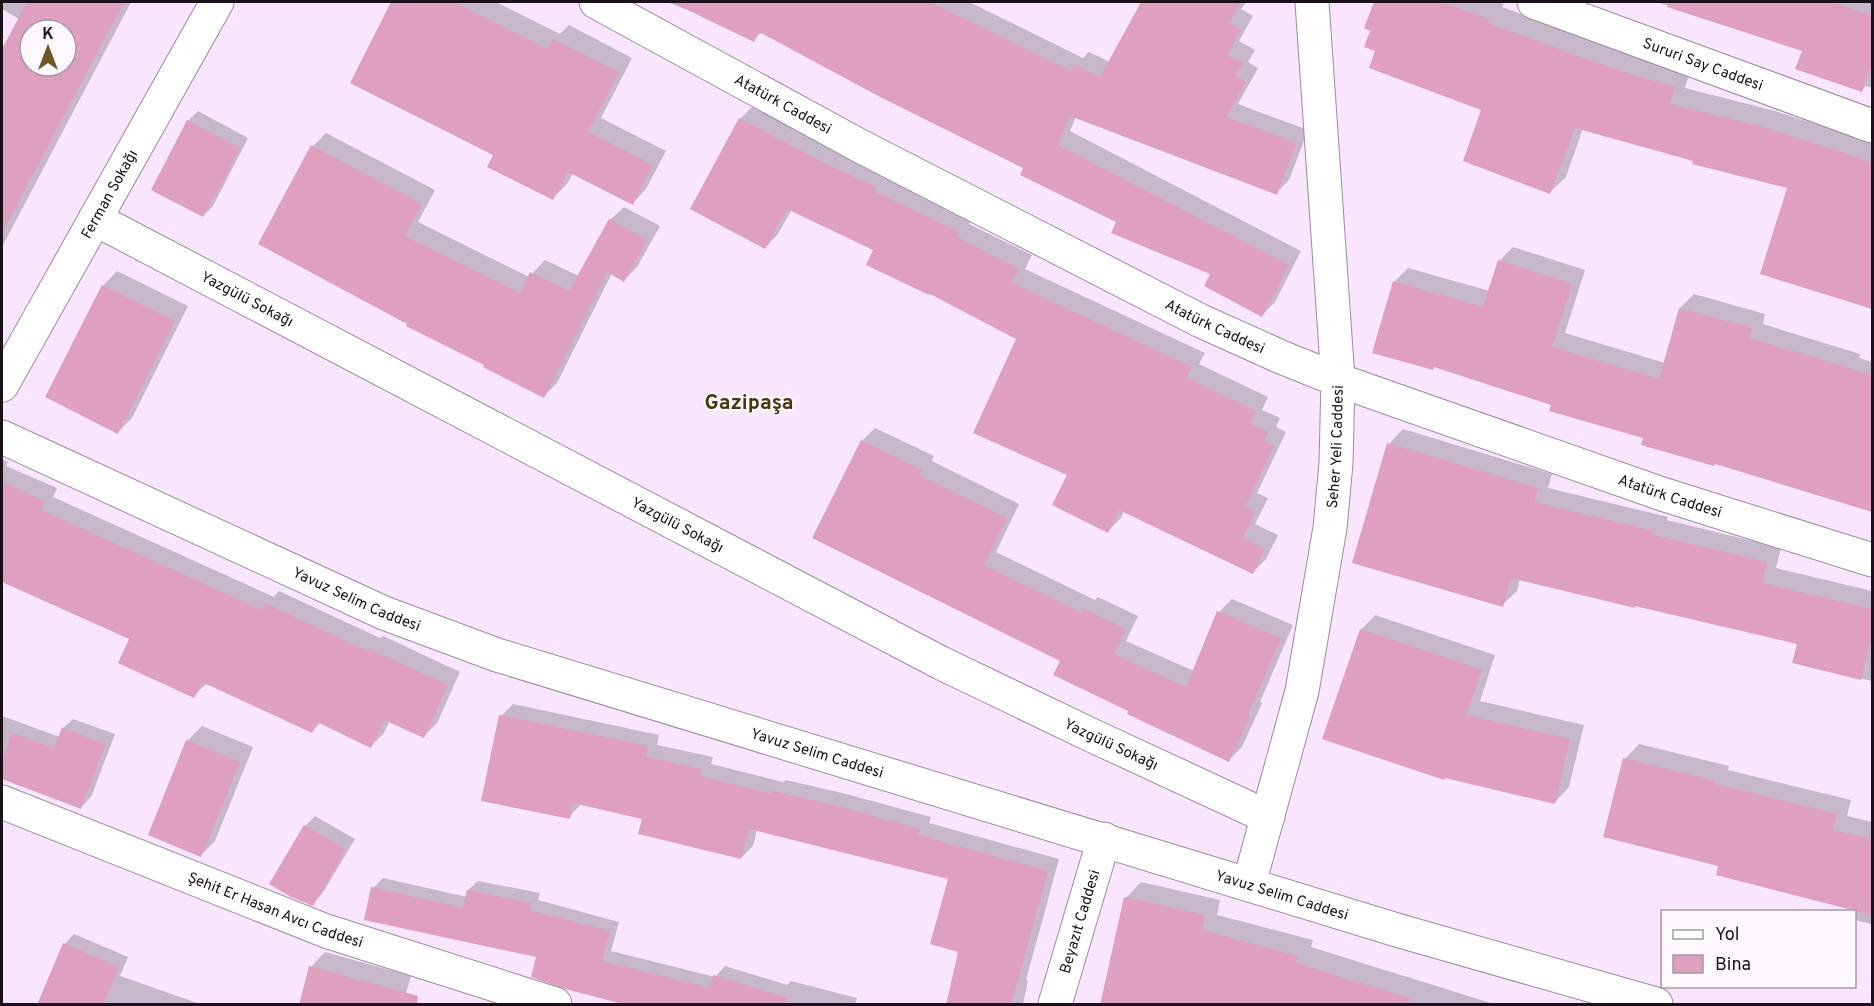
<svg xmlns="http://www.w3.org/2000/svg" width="1874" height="1006" font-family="Overpass,sans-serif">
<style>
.shadow{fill:#0003;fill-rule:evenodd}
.building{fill:#de9fc1;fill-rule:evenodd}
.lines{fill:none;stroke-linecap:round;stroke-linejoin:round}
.minor-casing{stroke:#9f88a3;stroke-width:35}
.minor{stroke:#fff;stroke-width:33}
.labels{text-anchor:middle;stroke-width:4.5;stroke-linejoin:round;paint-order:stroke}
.street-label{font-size:15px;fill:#1a111b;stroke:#fdf8fe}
.district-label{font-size:21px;font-weight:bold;fill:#47360e;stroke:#fdf8fe}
</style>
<rect width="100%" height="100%" fill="#f9e5fd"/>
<!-- shadow -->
<path class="shadow" d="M2 2H131L2 247V52L19 19 2 9ZM30 30H66V66H30Z
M393 2H496L560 34 569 25 632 58 601 118 666 151 646 189 632 204 573 173 567 184 553 198 495 154 352 83Z
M667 2H969L1083 58 1089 52 1110 62 1143 2H1246L1241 9 1253 16 1239 41 1255 50 1248 62 1258 68 1238 104 1308 130 1289 180 1276 193 1076 117 1070 131 1301 251 1275 302 1262 315 1212 273 1025 167 762 32 753 40 687 7 685 9Z
M1376 2H1498L1504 4 1502 7 1630 54 1690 71 1685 88 1775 111 1872 142V308L1762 273 1789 187 1583 128 1566 177 1550 192 1483 110 1377 50 1372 30 1366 28Z
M1656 2H1872V88L1866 86 1862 90 1804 50Z
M754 105 972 218 969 224 1032 255 1025 269 1205 353 1199 364 1268 397 1262 410 1280 418 1276 427 1286 432 1257 493 1268 498 1255 524 1278 535 1266 559 1253 572 1124 511 1121 518 1108 531 1069 474 1018 338 875 250 792 209 778 234 765 248 740 119Z
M198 111 248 138 213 206 203 216 188 121Z
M326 133 435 190 418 222 529 277 545 260 579 276 610 220 624 207 660 226 637 267 624 280 612 273 557 383 544 396 409 323 313 146Z
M1513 247 1585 270 1565 333 1665 363 1680 308 1694 294 1765 314 1763 324 1860 354 1859 358 1872 362V510L1715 462 1553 404 1394 282 1408 268 1490 291 1499 261Z
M117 271 188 306 132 418 118 432 103 286Z
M875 428 934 456 932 461 1019 504 996 552 1095 600 1098 597 1138 616 1126 641 1194 671 1219 612 1232 599 1293 625 1260 702 1262 703 1242 747 1229 760 1130 710 1062 660 862 441Z
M1403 429 1552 474 1548 488 1668 517 1667 520 1781 548 1776 568 1872 591V681L1794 662 1798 643 1520 579 1517 591 1502 605 1389 444Z
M2 459 8 462 6 466 57 488 53 497 274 597 279 591 380 638 383 636 460 672 437 723 424 736 390 720 384 733 371 746 321 722 312 732 207 683 194 696 131 638 2 581Z
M1375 615 1495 655 1480 701 1584 725 1569 787 1555 802 1446 776 1361 630Z
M513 704 659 735 657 745 713 757 711 764 783 782 786 780 846 794 931 817 929 823 1059 859 1026 980 1028 981 1023 1004H947L960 950 949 878 757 829 753 846 741 858 643 817 581 804 569 817 501 716Z
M2 716 60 737 63 728 73 719 115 734 91 797 81 807 2 777Z
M202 726 253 747 215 841 201 855 187 741Z
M1639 744 1729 766 1728 770 1851 800 1847 816 1872 822V924L1854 920V912H1851V908L1720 865 1625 759Z
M315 816 355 839 322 894 312 904 271 883 305 826Z
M383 878 467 897 468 890 478 881 540 893 538 900 619 922 611 951 715 977 725 966 787 985 791 981 857 998 855 1004H633L538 956 373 888Z
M1141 882 1220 900 1217 915 1313 940 1311 947 1494 1004H1101L1126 898Z
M74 934 128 957 120 976 200 1004H54L65 944Z
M325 952 411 976 403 1004 311 967Z"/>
<!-- building -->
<path class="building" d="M27 2H124L2 233V49ZM30 30H66V66H30Z
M391 2H454L548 49 553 39 619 72 588 132 653 165 633 205 568 172 553 200 487 167 493 155 350 83Z
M671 2H930L1071 71 1074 64 1100 77 1141 2H1241L1229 23 1241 30 1227 55 1243 63 1236 76 1246 82 1226 117 1296 143 1277 195 1070 116 1058 145 1289 265 1262 317 1204 286 1210 274 1111 233 1116 222 1020 175 1023 168 882 98 759 32 754 42Z
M1374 2H1442L1489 19 1488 23 1614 69 1675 87 1670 104 1759 126 1872 162V309L1760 274 1787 188 1692 164 1693 161 1575 128 1550 194 1463 161 1481 110 1369 68 1375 51 1364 47 1370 31 1364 28Z
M1668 2H1833L1872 15V63L1862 92 1795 69 1802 51 1667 7Z
M739 118 824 163 876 187 874 191 959 232 957 237 1019 269 1012 283 1192 367 1187 378 1256 411 1250 423 1268 432 1264 441 1274 446 1245 507 1255 512 1243 538 1265 549 1253 574 1119 510 1108 533 1052 505 1067 475 973 433 1016 339 930 294 929 295 866 265 873 250 787 209 765 249 690 209Z
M187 120 240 148 203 217 151 190Z
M311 145 422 204 405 236 520 293 530 272 569 291 609 219 648 240 624 282 607 272 544 398 483 367 484 365 406 326 407 324 258 244Z
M1498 260 1572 284 1552 347 1659 379 1679 308 1752 328 1750 338 1872 375V512L1715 464 1714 466 1641 445 1643 438 1549 411 1551 405 1434 367 1433 370 1372 353 1393 281 1483 307Z
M102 285 175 321 118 434 45 397Z
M861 440 922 470 919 475 1007 518 984 565 1082 613 1084 609 1126 629 1114 654 1186 687 1217 611 1281 638 1248 715 1250 716 1229 762 1127 714 1128 711 1053 675 1060 661 812 538Z
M1387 443 1538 488 1534 502 1654 531 1653 535 1767 562 1762 583 1872 609V633L1861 680 1792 663 1797 644 1635 606V608L1511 578 1503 607 1352 563Z
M2 482 45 501 41 510 262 610 265 603 367 651 368 648 448 685 424 738 384 720 371 748 317 722 312 733 202 682 194 698 118 663 129 639 2 582Z
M1360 629 1482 670 1466 715 1570 739 1555 804 1445 778 1444 780 1322 739Z
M499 715 648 746 646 757 702 769 700 776 772 794V791L833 805 920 829 918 835 1048 871 1011 1005H946L958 952 930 944 948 879 749 829 741 859 638 834 642 819 573 803 570 819 481 801Z
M62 728 106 744 81 809 2 779V761L12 733 54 748Z
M186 740 240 762 201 857 148 835Z
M1623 758 1715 781V784L1837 814 1833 830 1872 839V915L1716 875 1718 866 1603 837Z
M304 825 346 849 313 906 291 897 269 884Z
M371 887 463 908 467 890 531 903 529 910 610 931 602 961 710 988 713 975 787 998 786 1005H627L565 989 531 977 536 957 364 920Z
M1124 897 1205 915 1202 930 1298 956 1296 963 1409 998 1408 1005H1100Z
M63 943 119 967 103 1005H37Z
M309 966 418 996 417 1005H299Z"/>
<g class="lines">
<!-- minor casing -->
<g class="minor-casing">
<g id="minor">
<path id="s1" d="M596 2 860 146 1201 321 1281 357 1338 380 1662 494 1872 560"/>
<path id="s2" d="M1534 2 1872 126"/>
<path id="s3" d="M95 219 941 663 1091 735 1268 817"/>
<path id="s4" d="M2 385 217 2"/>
<path id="s5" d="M2 437 384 613 497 655 1400 931 1656 1004"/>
<path id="s6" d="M2 802 326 931 555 1004"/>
<path id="s7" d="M1249 884 1302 691 1330 528 1336 463 1338 380 1312 2"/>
<path id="s8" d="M1055 1004 1104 839"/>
</g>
</g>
<!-- minor -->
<use href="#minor" class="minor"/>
</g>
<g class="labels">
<!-- street labels -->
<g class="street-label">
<text dy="5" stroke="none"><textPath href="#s2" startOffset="180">Sururi Say Caddesi</textPath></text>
<text dy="5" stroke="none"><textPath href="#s1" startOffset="213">Atatürk Caddesi</textPath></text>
<text dy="5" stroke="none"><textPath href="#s4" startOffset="219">Ferman Sokağı</textPath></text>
<text dy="5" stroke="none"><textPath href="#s3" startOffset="172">Yazgülü Sokağı</textPath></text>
<text dy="5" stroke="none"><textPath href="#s1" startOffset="699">Atatürk Caddesi</textPath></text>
<text dy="5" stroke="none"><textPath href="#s7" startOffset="447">Seher Yeli Caddesi</textPath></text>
<text dy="5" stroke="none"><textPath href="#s1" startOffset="1185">Atatürk Caddesi</textPath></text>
<text dy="5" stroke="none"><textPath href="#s3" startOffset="658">Yazgülü Sokağı</textPath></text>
<text dy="5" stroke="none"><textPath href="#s5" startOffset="390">Yavuz Selim Caddesi</textPath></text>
<text dy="5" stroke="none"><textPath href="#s3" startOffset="1144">Yazgülü Sokağı</textPath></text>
<text dy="5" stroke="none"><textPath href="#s5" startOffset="876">Yavuz Selim Caddesi</textPath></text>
<text dy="5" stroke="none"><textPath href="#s5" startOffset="1362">Yavuz Selim Caddesi</textPath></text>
<text dy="5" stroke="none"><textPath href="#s6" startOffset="294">Şehit Er Hasan Avcı Caddesi</textPath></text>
<text dy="5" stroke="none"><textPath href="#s8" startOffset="86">Beyazıt Caddesi</textPath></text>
</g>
<!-- district labels -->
<g class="district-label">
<text x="749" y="409">Gazipaşa</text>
</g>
</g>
<!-- border -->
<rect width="1874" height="1006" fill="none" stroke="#1a111b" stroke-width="6"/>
<!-- legend -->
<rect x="1661" y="910" width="195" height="78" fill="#fdf8fe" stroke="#a29ca3" stroke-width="1.5"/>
<rect x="1673" y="930" width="30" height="9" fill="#ffffff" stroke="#a29ca3" stroke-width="1.5"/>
<text x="1715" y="940" font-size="18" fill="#1a111b">Yol</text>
<rect x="1673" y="955" width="30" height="18" fill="#de9fc1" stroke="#a29ca3" stroke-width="1.5"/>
<text x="1715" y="970" font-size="18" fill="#1a111b">Bina</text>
<!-- north arrow -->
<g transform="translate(48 48)"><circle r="28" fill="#fdf8fe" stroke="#a29ca3" stroke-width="1.5"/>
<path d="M0-4.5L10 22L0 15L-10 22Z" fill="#6e5827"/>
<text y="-9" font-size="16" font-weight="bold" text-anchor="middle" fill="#1a111b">K</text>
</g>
</svg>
